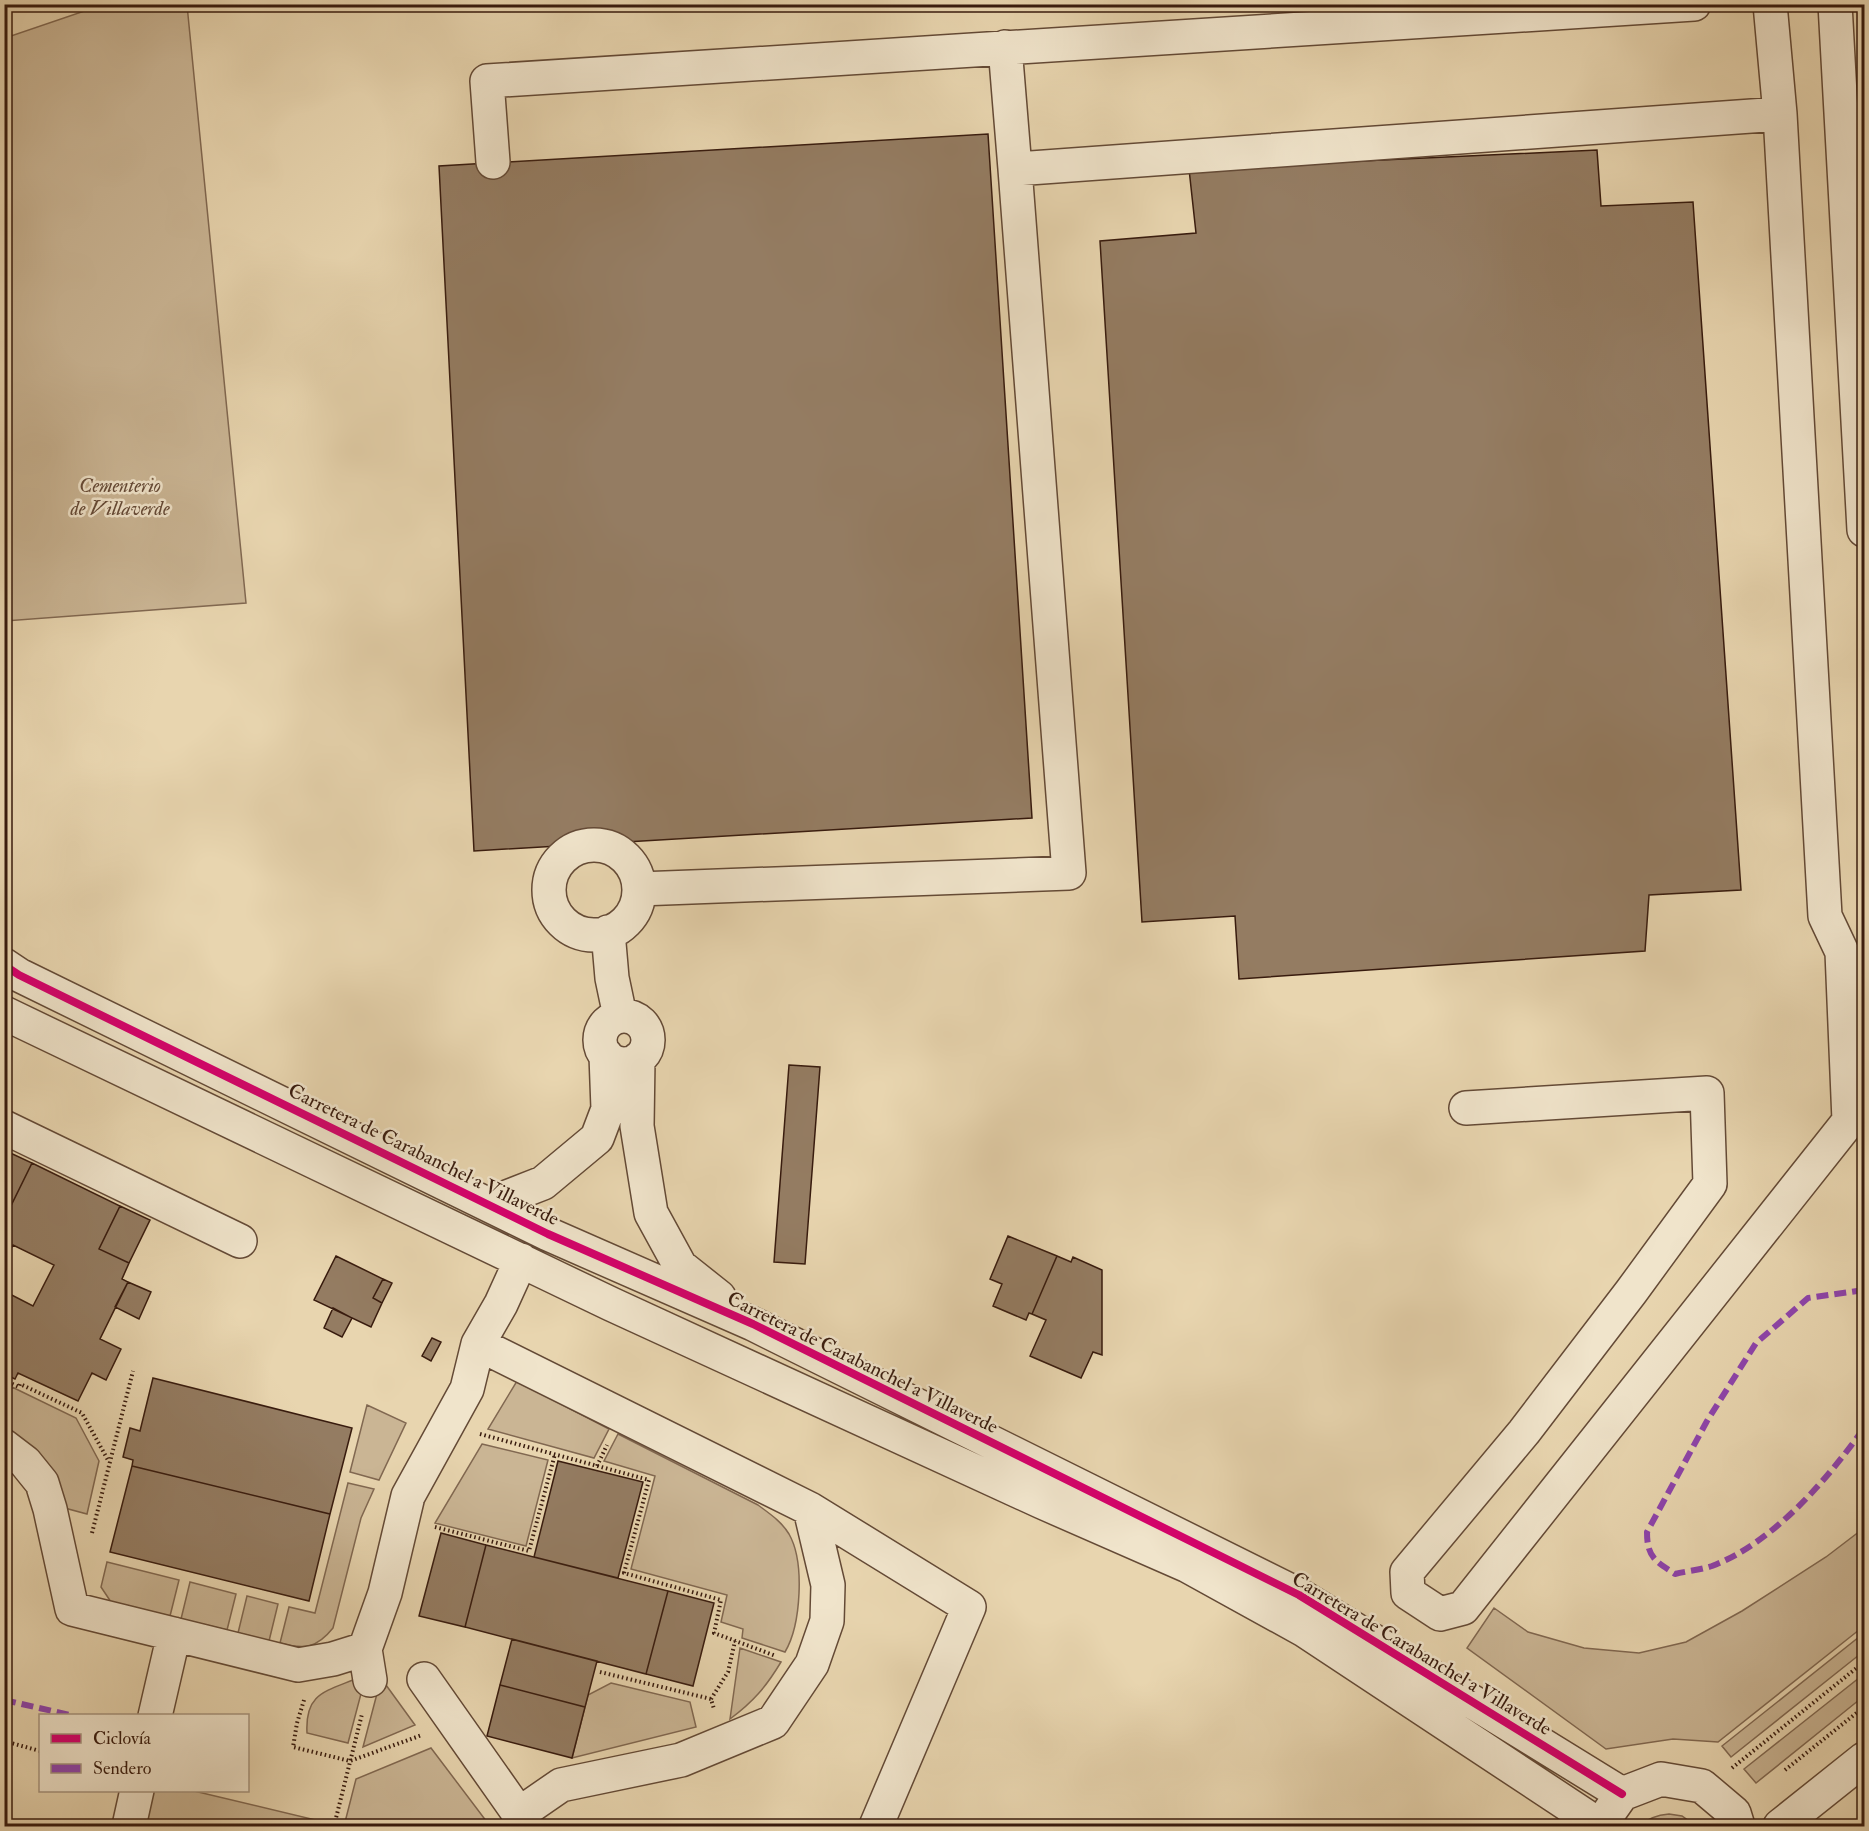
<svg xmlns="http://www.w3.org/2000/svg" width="1869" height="1831" font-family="'IM FELL Double Pica',serif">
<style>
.green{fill:#cab594;stroke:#816851;stroke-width:1.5}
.building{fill:#947c62;stroke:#381b0e;stroke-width:1.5}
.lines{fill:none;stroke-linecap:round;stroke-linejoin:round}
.minor-casing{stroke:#644a36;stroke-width:36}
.path{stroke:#381b0e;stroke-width:4;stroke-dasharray:1.5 3;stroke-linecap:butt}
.minor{stroke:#f0e4cb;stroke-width:33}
.quiet{stroke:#8e44ad;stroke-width:6;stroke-dasharray:12 6;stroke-linecap:butt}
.cycleway-casing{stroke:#f0e4cb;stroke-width:11}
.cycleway{stroke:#d6006c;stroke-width:8}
.labels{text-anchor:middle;stroke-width:5;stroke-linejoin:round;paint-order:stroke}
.park-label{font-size:20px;font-style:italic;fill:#644936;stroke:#f0e4cb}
.street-label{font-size:20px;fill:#381b0e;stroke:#f0e4cb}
</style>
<rect width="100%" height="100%" fill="#e8d5af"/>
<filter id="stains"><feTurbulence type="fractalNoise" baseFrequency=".00333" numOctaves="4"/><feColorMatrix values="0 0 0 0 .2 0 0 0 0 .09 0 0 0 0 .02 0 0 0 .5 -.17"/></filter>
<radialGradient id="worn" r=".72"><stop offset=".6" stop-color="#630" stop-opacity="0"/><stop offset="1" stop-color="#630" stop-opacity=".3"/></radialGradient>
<!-- green -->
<path class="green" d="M102 5H187L246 603 5 621V38Z
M517 1381 609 1429 594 1458 488 1429Z
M12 1387 76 1418 99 1461 87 1514 61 1507 5 1432V1403Z
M367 1405 406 1423 379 1480 350 1472Z
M618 1434 758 1505C770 1514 781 1521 789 1534 805 1562 801 1625 785 1652L742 1638 743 1629 721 1622 727 1595 631 1569 655 1476 604 1461Z
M482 1444 548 1460 526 1546 435 1523Z
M348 1483 374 1489 361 1518 333 1628C317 1648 304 1650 280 1643L289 1607 315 1613Z
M1864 1528V1626L1718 1742 1673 1739 1606 1749 1467 1648 1494 1608 1528 1632 1584 1648 1639 1653 1686 1642 1742 1611 1826 1557Z
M107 1562 179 1580 170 1616 111 1602 101 1587Z
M190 1582 236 1594 227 1630 181 1619Z
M247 1596 278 1604 269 1641 238 1633Z
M1864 1633V1651L1731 1757 1722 1746Z
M740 1648 781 1662C766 1687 753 1702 730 1719Z
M1864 1674V1696L1756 1783 1744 1769Z
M353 1680 362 1690 348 1743 307 1733C305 1695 323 1692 353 1680Z
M611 1683 690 1702 696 1727 572 1758 588 1695Z
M386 1685 415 1725 363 1747 379 1686Z
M431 1748 490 1826H344L356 1779Z
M151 1790 194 1791 328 1823 327 1826H142Z
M1669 1814 1682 1816 1696 1826H1639C1648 1818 1657 1815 1669 1814Z"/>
<!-- building -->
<path class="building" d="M988 134 1032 818 474 851 439 166Z
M1597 150 1601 206 1693 202 1741 890 1649 895 1645 951 1239 979 1235 916 1142 922 1100 241 1196 233 1189 169Z
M789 1065 820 1067 805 1264 774 1262Z
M4 1150 32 1163 4 1220Z
M32 1163 120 1206 99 1249 129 1263 122 1279 128 1282 100 1339 121 1349 106 1380 92 1373 78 1401 18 1373 15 1379 4 1374V1291L33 1306 54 1265 13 1245 4 1262V1220Z
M120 1206 150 1220 129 1263 99 1249Z
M1008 1236 1057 1256 1032 1314 1029 1313 1026 1320 993 1306 1002 1284 990 1279Z
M336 1256 383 1279 373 1298 382 1303 371 1327 314 1300Z
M1057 1256 1071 1262 1073 1257 1102 1270V1355L1093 1352 1081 1378 1030 1356 1046 1320 1032 1314Z
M383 1279 392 1283 382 1303 373 1298Z
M128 1282 151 1292 139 1319 115 1307Z
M333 1308 352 1318 342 1337 324 1328Z
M432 1338 441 1342 431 1361 422 1356Z
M153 1378 352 1428 330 1514 132 1466 133 1460 123 1457 130 1428 140 1431Z
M558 1461 643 1482 618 1578 534 1557Z
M132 1466 330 1514 309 1601 110 1552Z
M441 1533 486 1545 465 1627 419 1616Z
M486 1545 668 1591 646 1674 465 1627Z
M668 1591 714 1603 693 1686 646 1674Z
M512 1639 597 1661 585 1707 500 1685Z
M500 1685 585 1707 572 1758 487 1736Z"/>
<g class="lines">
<!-- minor casing -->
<g class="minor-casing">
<path id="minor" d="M1835 4 1864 530
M1005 47 1015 169
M493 162 487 81 1694 4
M549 890a45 45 0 1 1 90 0a45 45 0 1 1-90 0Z
M639 889 1069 873 1015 169 1780 114
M608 932 612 978 620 1016
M4 965 19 975 548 1234 753 1324 1299 1595 1622 1794
M4 1013 611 1304 1042 1502 1188 1566 1304 1630 1599 1825
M600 1040a24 24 0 1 1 48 0a24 24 0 1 1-48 0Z
M638 1059 637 1126 651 1213 680 1266 719 1297
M1466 1108 1707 1093 1710 1184 1631 1292 1524 1432 1407 1572 1408 1593 1440 1614 1463 1608 1849 1121 1842 952 1825 916 1780 114 1770 4
M4 1127 240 1241
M489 1204 543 1183 597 1138 608 1109 606 1055
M478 1344 810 1509 969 1607 876 1826
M4 1446 25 1462 42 1483 50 1509 72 1609 298 1665 333 1659 365 1649
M424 1679 519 1814 525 1826
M370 1680 365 1649 385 1593 408 1496 467 1389 478 1344 501 1304 521 1260
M155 1716 174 1634
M1610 1811 1622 1794 1661 1779 1702 1786 1734 1813 1738 1826
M519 1814 561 1785 681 1760 773 1722 812 1664 827 1621 828 1585 810 1509
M129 1826 137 1790
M1780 1826 1864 1759"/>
</g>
<!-- path -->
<path class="path" d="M4 1380 19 1387 20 1384 82 1413 109 1462
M480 1434 649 1480 624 1573 721 1600 714 1633 776 1656
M597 1466 607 1445
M435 1527 529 1551 555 1454
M92 1533 133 1371
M600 1672 711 1699 714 1709
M711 1699 728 1672 735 1641
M304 1700 297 1723 293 1747 350 1761 422 1735
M4 1741 40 1751
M1732 1768 1864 1662
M1785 1770 1864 1707
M334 1826 362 1714"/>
<!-- minor -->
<use href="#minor" class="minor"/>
<!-- quiet -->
<path class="quiet" d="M1864 1290 1808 1298 1756 1343 1707 1421 1647 1532C1647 1557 1655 1561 1675 1574 1687 1571 1700 1570 1712 1566 1773 1543 1827 1480 1864 1428
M4 1700 74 1716"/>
<!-- cycleway casing -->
<g class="cycleway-casing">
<path id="cycleway" d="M4 965 19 975 548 1234 753 1324 1299 1595 1622 1794"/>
</g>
<!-- cycleway -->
<use href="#cycleway" class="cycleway"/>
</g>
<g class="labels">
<!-- park labels -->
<g class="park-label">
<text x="120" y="492">Cementerio<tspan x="120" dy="23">de Villaverde</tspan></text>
</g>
<!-- street labels -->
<g class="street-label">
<text transform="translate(424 1154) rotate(26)" y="7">Carretera de Carabanchel a Villaverde</text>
<text transform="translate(863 1362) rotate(26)" y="7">Carretera de Carabanchel a Villaverde</text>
<text transform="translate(1422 1653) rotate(31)" y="7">Carretera de Carabanchel a Villaverde</text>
</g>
</g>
<!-- margin -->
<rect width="1869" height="1831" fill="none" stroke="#e8d5af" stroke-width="24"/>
<rect x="6" y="6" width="1857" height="1819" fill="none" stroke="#381b0e" stroke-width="3"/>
<rect x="12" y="12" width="1845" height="1807" fill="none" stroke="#381b0e" stroke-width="1.5"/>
<!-- legend -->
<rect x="39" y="1714" width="210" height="78" fill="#f0e4cb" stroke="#a6947f" stroke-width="1.5"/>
<rect x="51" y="1734" width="30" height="9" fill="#d6006c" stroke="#a6947f" stroke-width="1.5"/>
<text x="93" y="1744" font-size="18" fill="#381b0e">Ciclovía</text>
<rect x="51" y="1764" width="30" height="9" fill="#8e44ad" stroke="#a6947f" stroke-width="1.5"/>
<text x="93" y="1774" font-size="18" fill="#381b0e">Sendero</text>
<rect width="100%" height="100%" filter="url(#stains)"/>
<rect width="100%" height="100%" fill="url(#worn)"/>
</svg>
